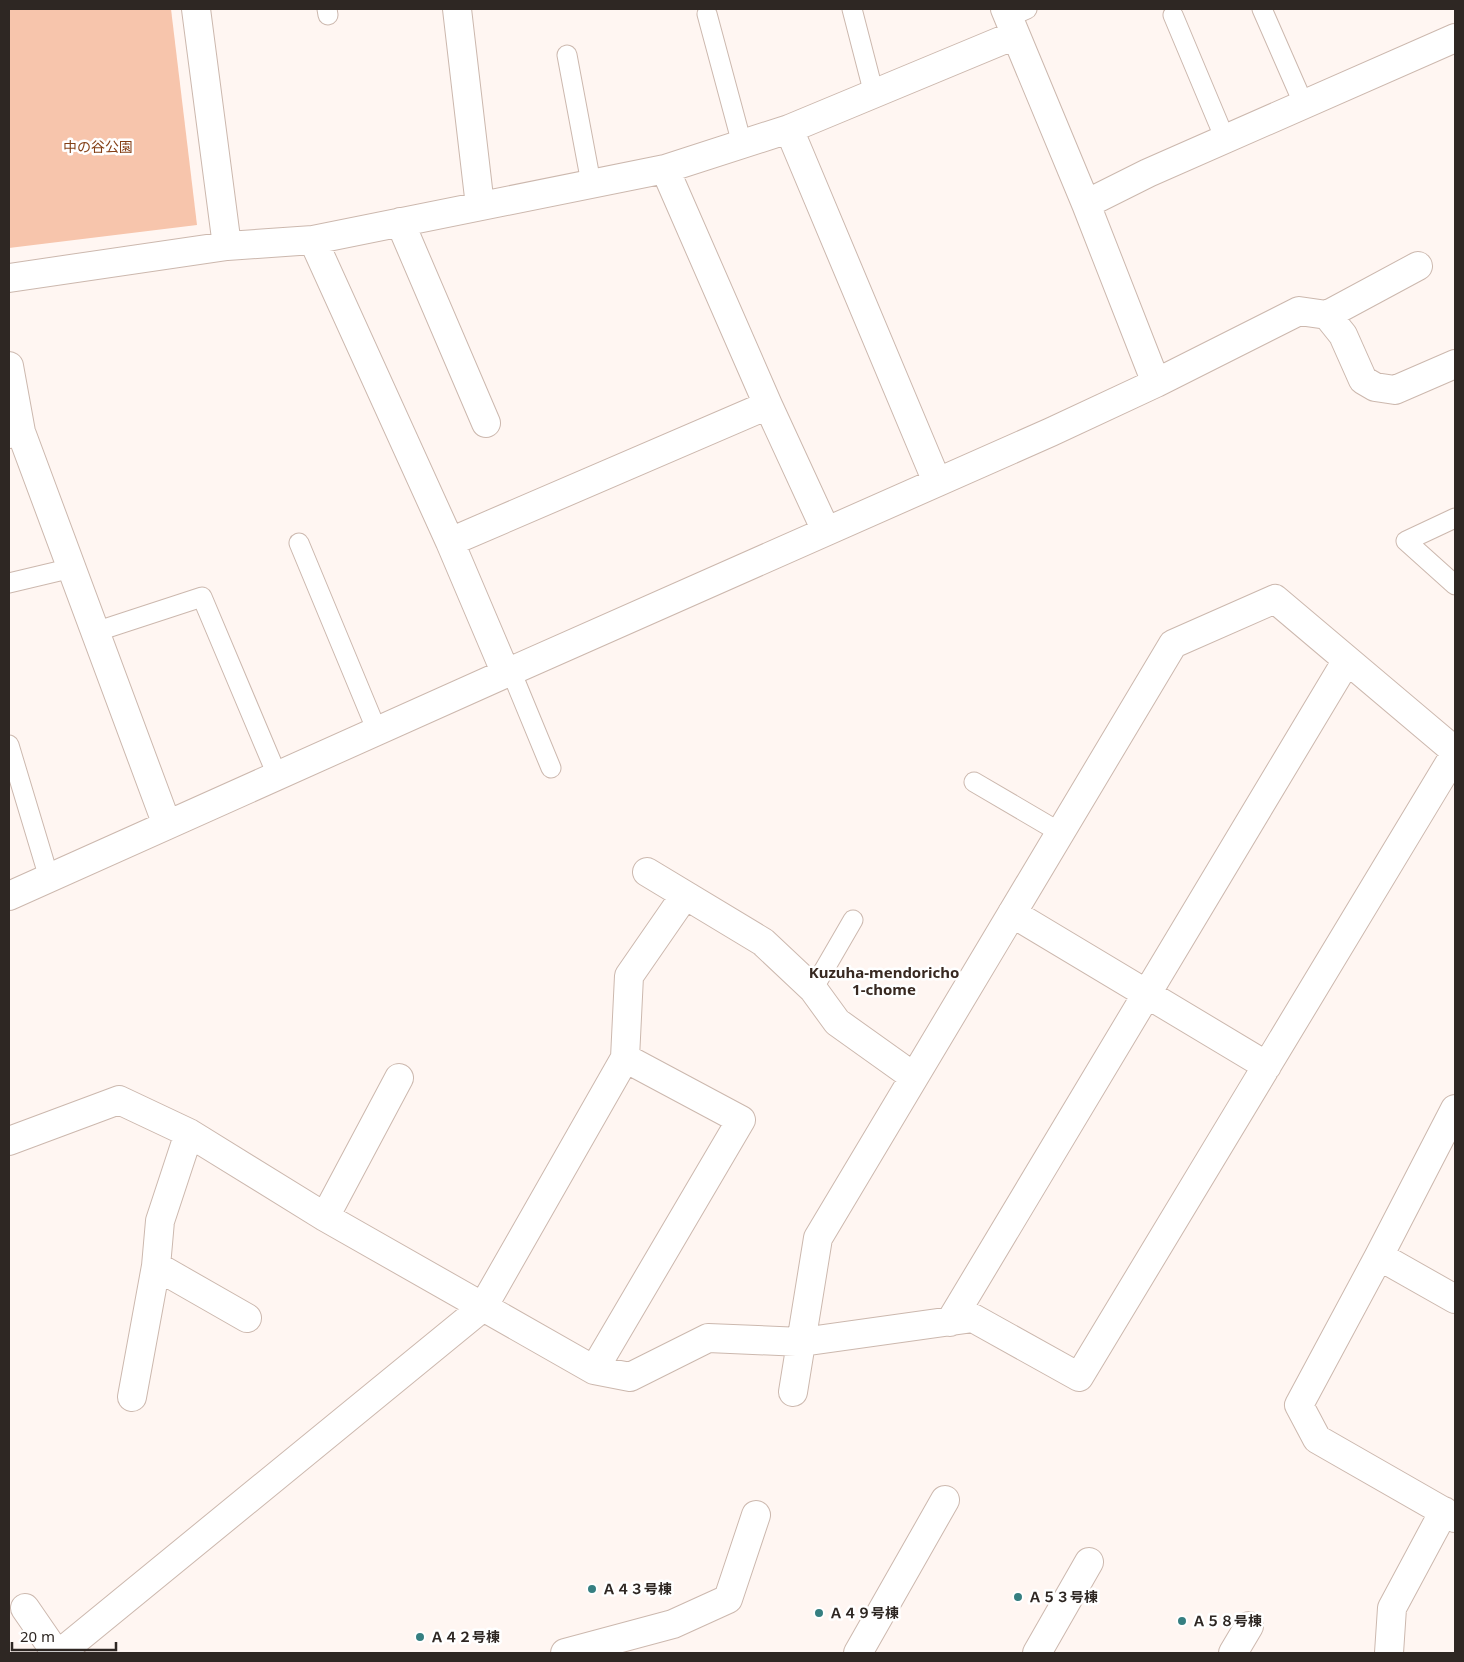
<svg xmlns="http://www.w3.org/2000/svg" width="1464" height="1662" font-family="'Noto Sans','Noto Sans JP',sans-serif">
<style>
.green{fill:#f7c5ac}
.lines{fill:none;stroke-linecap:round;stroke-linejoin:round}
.service-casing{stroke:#ccb8ae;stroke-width:21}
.minor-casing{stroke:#ccb8ae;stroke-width:30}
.service{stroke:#fff;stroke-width:19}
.minor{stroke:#fff;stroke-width:28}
.poi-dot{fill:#367f81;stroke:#fff;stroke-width:2}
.labels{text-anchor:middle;stroke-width:5;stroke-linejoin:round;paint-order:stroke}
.park-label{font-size:14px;fill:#843f15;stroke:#fff}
.poi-label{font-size:14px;font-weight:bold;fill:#2e2723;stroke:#fff;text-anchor:start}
.neighbourhood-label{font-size:15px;font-weight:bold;fill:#382921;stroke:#fff}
</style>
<rect width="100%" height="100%" fill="#fff6f2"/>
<!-- green -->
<path class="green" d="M9 9H171L197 225 9 248Z"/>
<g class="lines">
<!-- service casing -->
<g class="service-casing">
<path id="service" d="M327 9 328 15
M852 9 874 94
M1262 9 1304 105
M707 14 742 144
M1173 15 1225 139
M1009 17 1027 9
M567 55 591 183
M1455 518 1406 541 1455 585
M299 543 377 731
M9 583 72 568
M95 632 202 597 277 775
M511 671 551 768
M9 745 49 878
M974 782 1061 833
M813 989 853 920"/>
</g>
<!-- minor casing -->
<g class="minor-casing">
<path id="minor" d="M196 9 227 246
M457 9 480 206
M1005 9 1086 204 1156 383
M789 129 937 482
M665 169 768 405 826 531
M1086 204 1148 173 1455 38
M400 222 486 423
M313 240 450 542 506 674
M9 278 227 246 313 240 665 169 789 129 1015 35
M1327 315 1418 266
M9 366 21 432 9 434
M21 432 167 825
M450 542 768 405
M647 872 763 942 813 989 837 1022 914 1077
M9 896 511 671 1051 432 1156 383 1299 311 1327 315 1343 335 1363 380 1375 387 1395 390 1455 364
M1012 913 1267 1066
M1455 1109 1379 1256 1299 1405 1317 1439 1455 1518
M9 1141 119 1100 189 1133 325 1217 594 1370 630 1377 708 1338 802 1342 973 1318 1079 1377 1455 754
M325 1217 399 1078
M1379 1256 1455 1299
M156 1266 247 1318
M950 1322 1347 660
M594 1370 741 1120 625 1058
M793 1392 818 1238 1173 644 1275 599 1455 751
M132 1397 156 1266 160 1221 189 1133
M25 1608 56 1653
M60 1653 483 1307 625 1058 629 976 685 895
M565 1653 673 1624 728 1599 756 1515
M858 1653 945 1500
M1037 1653 1089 1562
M1233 1653 1249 1626
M1389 1653 1392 1608 1444 1511"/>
</g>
<!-- service -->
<use href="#service" class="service"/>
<!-- minor -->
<use href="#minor" class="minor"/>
</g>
<!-- markers -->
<g class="poi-dot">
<circle cx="592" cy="1589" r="5"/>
<circle cx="1018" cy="1597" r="5"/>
<circle cx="819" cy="1613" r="5"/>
<circle cx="1182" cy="1621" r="5"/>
<circle cx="420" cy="1637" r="5"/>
</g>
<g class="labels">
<!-- park labels -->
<g class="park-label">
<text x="98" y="152">中の谷公園</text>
</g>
<!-- poi labels -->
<g class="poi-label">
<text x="602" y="1594">Ａ４３号棟</text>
<text x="1028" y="1602">Ａ５３号棟</text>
<text x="829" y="1618">Ａ４９号棟</text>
<text x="1192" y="1626">Ａ５８号棟</text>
<text x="430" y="1642">Ａ４２号棟</text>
</g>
<!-- neighbourhood labels -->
<g class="neighbourhood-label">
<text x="884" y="978">Kuzuha-mendoricho<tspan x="884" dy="17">1-chome</tspan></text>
</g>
</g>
<!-- border -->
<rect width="1464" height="1662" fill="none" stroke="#2e2723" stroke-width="20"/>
<!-- scale -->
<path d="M12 1642v8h104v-8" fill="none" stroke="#2e2723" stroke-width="2.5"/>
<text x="20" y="1642" font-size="15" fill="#2e2723" stroke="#ffffff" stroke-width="4" paint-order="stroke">20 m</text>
</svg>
